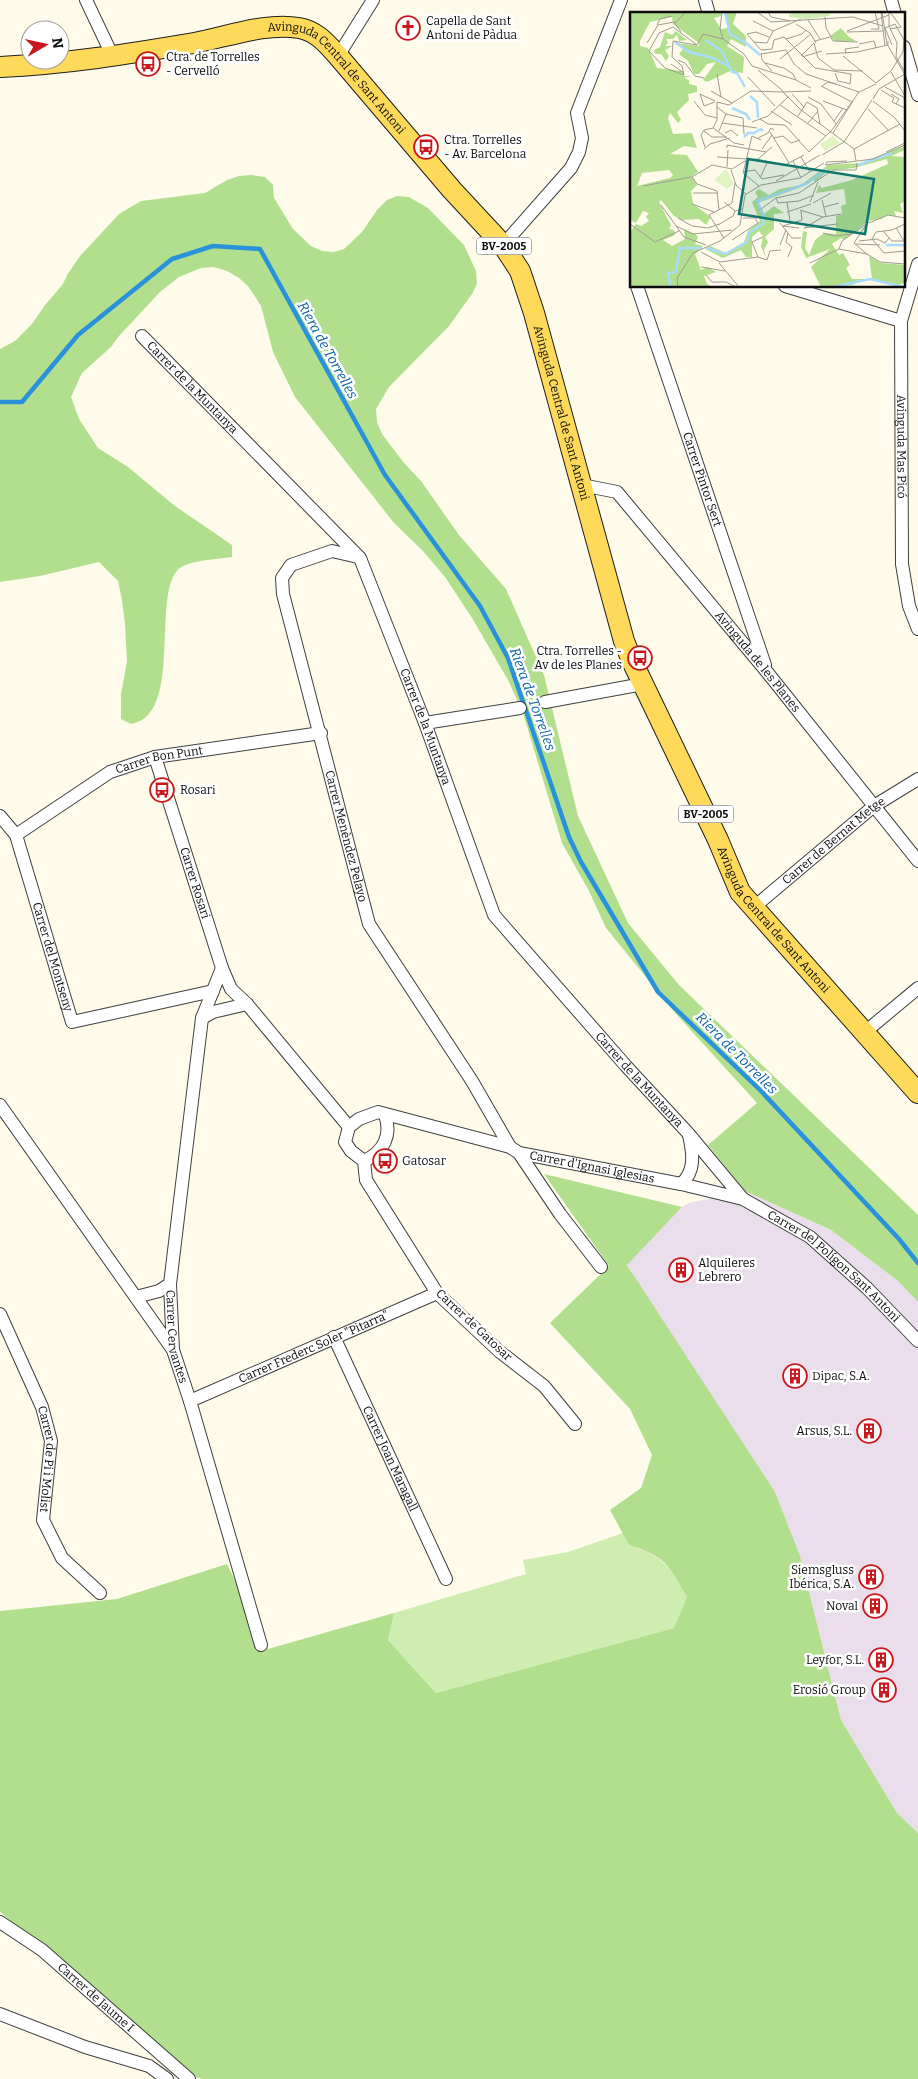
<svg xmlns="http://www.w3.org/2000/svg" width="918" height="2079" font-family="Bitter,serif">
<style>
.industrial{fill:#ebdeec}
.green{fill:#cfedb0}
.forest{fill:#b2df8e}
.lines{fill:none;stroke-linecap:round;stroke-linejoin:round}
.stream{stroke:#2992da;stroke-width:4.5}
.street-casing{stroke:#3f3f3f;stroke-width:14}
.primary-casing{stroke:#1d1d1d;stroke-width:22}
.street{stroke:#fff;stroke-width:12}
.primary{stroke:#ffd95a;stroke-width:20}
.labels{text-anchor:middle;stroke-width:5;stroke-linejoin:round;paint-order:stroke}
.shield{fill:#fff;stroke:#555;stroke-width:1}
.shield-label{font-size:11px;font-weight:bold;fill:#0c0c0c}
.poi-label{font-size:12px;fill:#0c0c0c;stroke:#fff;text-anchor:start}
.street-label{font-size:12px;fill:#0c0c0c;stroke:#fff}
.water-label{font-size:14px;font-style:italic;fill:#0a61a9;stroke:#fff}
.inset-river{fill:none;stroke:#a9dcfc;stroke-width:2.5}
.inset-road{fill:none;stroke:#9e9b91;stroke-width:1}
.view{fill:#0f766e;fill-opacity:0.15;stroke:#0f766e;stroke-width:2.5}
.inset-edge{fill:none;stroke:#0c0c0c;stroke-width:2.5}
</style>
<rect width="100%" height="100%" fill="#fffbea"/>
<!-- industrial -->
<path class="industrial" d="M745 1191 831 1230 898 1281 918 1302V1833L897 1813 841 1720 800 1556 627 1264 682 1207 689 1203Z"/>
<!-- green -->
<path class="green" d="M623 1533 629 1545C665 1557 669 1566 687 1597L674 1628 436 1693 388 1640 394 1613 526 1574 523 1560 568 1552Z"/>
<!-- forest -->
<path class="forest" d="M251 175 265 177 273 185 274 198 293 229 311 246 322 251 334 252 344 249 362 232 377 210 387 200 397 196 409 197 428 208 464 245 476 271 477 284 472 294 449 326 389 387 376 409 377 422 382 434 404 463 421 481 459 535 506 589 544 675 578 816 628 923 679 985 918 1215V1302L898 1281 831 1230 745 1191 708 1145 757 1103 676 1014 606 928 589 891 562 843 523 713 508 680 472 618 445 577 422 550 394 523 295 397 273 352 261 306 248 286 239 278 227 271 214 267 201 268 179 277 160 292 119 336 111 347 82 373 71 397 79 419 98 448 128 467 175 506 232 545V557C217 559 197 560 183 566 150 582 181 696 142 720 139 722 134 723 131 724L121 719V694L127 661 125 624 122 600 118 581 99 562 40 576 0 582V349L15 341 32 324 45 305 63 284 67 275 80 256 119 214 141 201 205 193 227 180 239 176Z
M544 1174 682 1207 627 1265 775 1492 800 1556 841 1720 897 1813 918 1833V2079H202L192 2076 134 2023 0 1912V1611L117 1599 227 1564 268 1649 394 1613 388 1640 436 1693 674 1628 687 1597C668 1565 667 1557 629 1545L610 1510 641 1488 652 1455 630 1409 550 1323 609 1266Z"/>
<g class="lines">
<!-- stream -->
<path class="stream" d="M0 402H22L78 335 172 259 213 246 260 249 385 475 480 606 508 658 569 837 581 862 658 992 760 1090 899 1239 918 1263"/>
<!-- street casing -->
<g class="street-casing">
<g id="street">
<path d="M86 0 113 57"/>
<path d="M705 0 709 14"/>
<path d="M891 0 895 14"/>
<path d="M904 47 918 95"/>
<path d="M338 56 373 0"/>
<path d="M503 245 571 168 579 152 582 138 577 113 621 0"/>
<path id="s1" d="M918 264 901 321 902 564 909 606 918 629"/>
<path id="s2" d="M637 286 765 665"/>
<path d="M785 286 901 321"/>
<path id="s3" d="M142 336 360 558 425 723 494 915 626 1066 688 1133 743 1199"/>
<path id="s4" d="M582 485 617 492 767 672 918 861"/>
<path id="s5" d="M358 557 332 551 291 565 282 578 283 594 369 924 472 1081 510 1147"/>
<path d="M545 702 643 684"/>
<path d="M425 723 520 708"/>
<path id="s6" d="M155 757 222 968 231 989 247 1004 349 1127"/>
<path id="s7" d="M0 816 16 835 72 1022 213 991"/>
<path id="s8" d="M16 835 110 772 155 757 321 733"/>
<path id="s9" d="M753 908 874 806 918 779"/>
<path id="s10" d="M222 968 202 1018 170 1284 173 1350 190 1401 261 1645"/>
<path d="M202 1018 213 1012 247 1004"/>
<path d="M865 1032 918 988"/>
<path d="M0 1105 173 1350"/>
<path d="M519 1153 560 1214 601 1267"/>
<path d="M364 1161C384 1152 392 1135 385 1115"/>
<path d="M681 1184C696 1171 693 1153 689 1135"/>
<path d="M136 1297 159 1291 170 1284"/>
<path id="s11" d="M0 1314 42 1407 51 1441 43 1520 62 1558 100 1593"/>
<path id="s12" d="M334 1337 446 1579"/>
<path id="s13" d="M190 1401 437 1293"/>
<path id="s14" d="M575 1424 544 1386 500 1352 437 1293 366 1180 364 1161 351 1151 345 1142 349 1127 359 1119 378 1112 510 1147 519 1153 681 1184 743 1199 810 1237 867 1288 918 1341"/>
<path id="s15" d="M0 1922 42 1950 189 2079"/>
<path d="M0 2014 85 2047 149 2066 167 2079"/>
</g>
</g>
<!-- primary casing -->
<g class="primary-casing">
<g id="primary">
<path id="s16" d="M0 67C65 64 129 54 194 43 226 37 267 22 299 28 317 31 327 44 338 56L452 190 503 245 520 271 534 313 624 641 632 661 718 840 740 892 918 1093"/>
</g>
</g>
<!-- street -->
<use href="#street" class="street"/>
<!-- primary -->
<use href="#primary" class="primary"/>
</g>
<!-- icons -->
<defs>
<g id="church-ring" transform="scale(1.25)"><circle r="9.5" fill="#fff" stroke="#c9171d" stroke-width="1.5"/><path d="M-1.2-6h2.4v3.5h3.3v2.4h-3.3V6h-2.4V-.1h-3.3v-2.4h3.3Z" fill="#c9171d"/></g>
<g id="bus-ring" transform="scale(1.25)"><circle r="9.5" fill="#fff" stroke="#c9171d" stroke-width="1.5"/><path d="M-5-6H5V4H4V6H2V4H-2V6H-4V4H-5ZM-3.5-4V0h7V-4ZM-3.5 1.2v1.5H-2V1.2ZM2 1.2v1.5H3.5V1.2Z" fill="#c9171d"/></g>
<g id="building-ring" transform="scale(1.25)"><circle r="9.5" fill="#fff" stroke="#c9171d" stroke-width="1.5"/><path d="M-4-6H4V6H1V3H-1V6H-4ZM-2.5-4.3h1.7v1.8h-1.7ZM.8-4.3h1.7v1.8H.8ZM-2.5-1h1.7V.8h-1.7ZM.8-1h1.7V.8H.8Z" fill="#c9171d"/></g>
</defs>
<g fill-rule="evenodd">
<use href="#church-ring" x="408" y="28"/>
<use href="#bus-ring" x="148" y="64"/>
<use href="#bus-ring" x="426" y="147"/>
<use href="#bus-ring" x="640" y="658"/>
<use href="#bus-ring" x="162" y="790"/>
<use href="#bus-ring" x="385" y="1161"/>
<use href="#building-ring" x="681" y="1270"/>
<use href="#building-ring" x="795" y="1376"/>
<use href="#building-ring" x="869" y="1431"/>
<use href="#building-ring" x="871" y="1577"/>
<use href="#building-ring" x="875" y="1606"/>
<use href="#building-ring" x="881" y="1660"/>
<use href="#building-ring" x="884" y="1690"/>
</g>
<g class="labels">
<!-- shield labels -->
<g class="shield">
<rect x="476.5" y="237.5" width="55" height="17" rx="4"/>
<rect x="678.5" y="805.5" width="55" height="17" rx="4"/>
</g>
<g class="shield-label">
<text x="504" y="250">BV-2005</text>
<text x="706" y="818">BV-2005</text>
</g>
<!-- poi labels -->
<g class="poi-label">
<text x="426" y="25">Capella de Sant<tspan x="426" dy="14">Antoni de Pàdua</tspan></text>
<text x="166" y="61">Ctra. de Torrelles<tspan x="166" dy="14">- Cervelló</tspan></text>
<text x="444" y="144">Ctra. Torrelles<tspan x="444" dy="14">- Av. Barcelona</tspan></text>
<text x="622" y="655" text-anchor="end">Ctra. Torrelles -<tspan x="622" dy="14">Av de les Planes</tspan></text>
<text x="180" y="794">Rosari</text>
<text x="402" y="1165">Gatosar</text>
<text x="698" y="1267">Alquileres<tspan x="698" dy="14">Lebrero</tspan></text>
<text x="812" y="1380">Dipac, S.A.</text>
<text x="852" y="1435" text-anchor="end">Arsus, S.L.</text>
<text x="854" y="1574" text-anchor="end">Siemsgluss<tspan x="854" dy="14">Ibérica, S.A.</tspan></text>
<text x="858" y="1610" text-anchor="end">Noval</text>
<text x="864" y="1664" text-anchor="end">Leyfor, S.L.</text>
<text x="866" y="1694" text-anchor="end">Erosió Group</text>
</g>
<!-- street labels -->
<g class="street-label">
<text dy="4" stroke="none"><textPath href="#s16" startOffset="361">Avinguda Central de Sant Antoni</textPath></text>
<text dy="4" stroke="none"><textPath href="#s3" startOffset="72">Carrer de la Muntanya</textPath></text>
<text dy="4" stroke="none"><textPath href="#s16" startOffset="781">Avinguda Central de Sant Antoni</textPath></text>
<text dy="4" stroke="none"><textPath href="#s1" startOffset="185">Avinguda Mas Picó</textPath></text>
<text dy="4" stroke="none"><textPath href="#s2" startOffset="204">Carrer Pintor Sert</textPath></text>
<text dy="4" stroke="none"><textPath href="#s4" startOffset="256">Avinguda de les Planes</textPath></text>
<text dy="4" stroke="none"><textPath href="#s3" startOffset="492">Carrer de la Muntanya</textPath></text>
<text dy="4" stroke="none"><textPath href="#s8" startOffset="164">Carrer Bon Punt</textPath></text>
<text dy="4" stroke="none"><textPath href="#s5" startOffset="352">Carrer Menèndez Pelayo</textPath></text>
<text dy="4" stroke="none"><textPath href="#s9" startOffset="105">Carrer de Bernat Metge</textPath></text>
<text dy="4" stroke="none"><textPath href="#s6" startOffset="132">Carrer Rosari</textPath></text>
<text dy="4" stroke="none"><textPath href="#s16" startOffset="1336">Avinguda Central de Sant Antoni</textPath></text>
<text dy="4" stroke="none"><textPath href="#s7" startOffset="152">Carrer del Montseny</textPath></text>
<text dy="4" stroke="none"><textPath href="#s3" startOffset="912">Carrer de la Muntanya</textPath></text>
<text dy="4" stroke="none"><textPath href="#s14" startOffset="641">Carrer d'Ignasi Iglesias</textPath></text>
<text dy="4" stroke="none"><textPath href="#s14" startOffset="909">Carrer del Polígon Sant Antoni</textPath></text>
<text transform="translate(474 1325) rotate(43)" y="4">Carrer de Gatosar</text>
<text dy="4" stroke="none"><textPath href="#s10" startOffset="375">Carrer Cervantes</textPath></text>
<text dy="4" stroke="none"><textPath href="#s13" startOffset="135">Carrer Frederc Soler "Pitarra"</textPath></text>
<text dy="4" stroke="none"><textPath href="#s12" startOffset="134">Carrer Joan Maragall</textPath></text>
<text dy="4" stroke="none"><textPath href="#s11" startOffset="155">Carrer de Pi i Molist</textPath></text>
<text dy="4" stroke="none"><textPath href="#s15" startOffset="122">Carrer de Jaume I</textPath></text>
</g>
<!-- water labels -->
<g class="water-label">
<text transform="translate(328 350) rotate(61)" y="5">Riera de Torrelles</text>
<text transform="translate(533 699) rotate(70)" y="5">Riera de Torrelles</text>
<text transform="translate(737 1053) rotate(45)" y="5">Riera de Torrelles</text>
</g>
</g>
<!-- overview -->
<g transform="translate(630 12)">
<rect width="275" height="275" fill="#fffbea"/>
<path d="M153 0H200L199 4 177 7 159 5V1Z" fill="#cfedb0"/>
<path d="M0 0H91V4L84 6 91 17 98 16 94 0H107L103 12 116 24V35L101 27 97 34 114 45 113 61 100 59 77 70 73 68 86 50 77 52 69 62H64L58 49 49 42 54 36 47 31 69 34V31L43 12 42 5 20 10 10 29V34L18 36 27 56 53 59 54 64H61L54 66 59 68V72L67 74V80L58 82 59 88 47 100 51 108 48 111 40 101 38 106 43 122 62 121 67 136 54 134 40 142 57 143 68 160 62 164 67 173 61 179 63 192 81 205 76 213 69 207 52 208 44 204 31 188 29 190 41 213 39 217 44 218 45 223 33 228 42 234 55 227 54 217 65 222 68 225 65 232 73 234 65 242 71 258 78 255 86 260 74 264 77 272 82 275H0V220L6 212 11 214 19 209 16 205 19 201 13 199 6 211 0 208ZM39 158 43 163 40 166 7 174 12 161ZM211 16 219 25 226 29H205L200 24ZM46 19 57 28 49 29 47 23 43 27H36L38 31 35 34H43L35 38 39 44 36 49 31 42H25L24 38 30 35 35 20 42 23ZM275 134V138L261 144 275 145V189L270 192 273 201 264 199 266 204 257 203 251 207 238 209 214 228 211 226 202 232 209 243 213 241 220 253 216 256 222 267H242L239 244 251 251 275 253V271L268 273 239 267 227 269 223 273 191 275 181 255 200 237 176 246 171 235 173 219 177 220 175 236 179 243 185 228 194 221 206 222V204L212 202 211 194 216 192 214 177 186 181 189 173 192 176 222 168 258 152 257 147 224 156 198 159 185 170 183 167 171 175 128 191 134 202 144 194 154 201 144 202V217L135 225 138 230 134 238 136 246 131 235 133 224 129 219 122 225V245H116L111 238 93 246 75 237 80 234 96 241 114 230 118 219 130 209 122 190 128 185 125 180 129 177 139 183 150 177 171 173 198 153 230 151Z" fill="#b2df8e" fill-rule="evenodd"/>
<path d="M203 124 210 131 195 139 190 132ZM96 157 104 172 97 177 84 168Z" fill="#e2f3c3"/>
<path class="inset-river" d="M95 1 100 22 115 30 130 43M75 28 92 39 102 60 107 61 115 75M45 30 59 40 83 46 100 55M120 84 127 90 128 106M102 96 116 102 120 108M114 125 118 121H124L131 117 133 119M228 153 262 141M256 233H275M77 236 95 242 117 230 119 221 133 212 134 205 127 189 176 172 197 157M41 275 38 261 46 260 50 236H72M204 275 240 267 274 275"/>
<path class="inset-road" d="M92 0 90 17 93 27M127 0 141 10 223 5 253 14M138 0 141 5 160 9M251 0 255 34M252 0 257 32 275 63M259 0V14L267 31 266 45 275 60M260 0 271 15 260 17M195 5 196 16 203 29 228 30M178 8 190 27M123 9 143 19M45 11 56 0M166 12 180 21 186 31M27 13 30 7 42 4M43 15 67 33 43 29 42 45 52 54 54 63 35 56 19 39 29 21ZM241 17H249L245 0M217 19 259 3M217 20 253 19M93 27 114 42 122 54 166 68 181 76M156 27 172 22 176 18M185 29 200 25M123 30 137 31 143 19 171 7M17 31 28 13 44 10 51 20M229 32 244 29 246 36M67 33 73 22 93 27M131 38 142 37 144 28 154 25 185 56 221 62M131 38 117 22 126 20 139 25M131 41 132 48 142 59M131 42 156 38 164 52 176 62 229 80M196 42 227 40 258 33V29M216 42 215 37 229 35M171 44 184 31 188 46 204 58 233 59M213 44 246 71M172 45 192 39M150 47 181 22M48 48 55 51 65 64 74 66M135 51 154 56 163 62 166 68M41 52 54 61M128 58 153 79M261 60 275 84M205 61 208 69 217 71 220 72 221 62M87 62 91 85M118 65 145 94M246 71 261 59 273 40 274 28 265 12 255 16 262 33M191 74 222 90M192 74 198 70 206 72M255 75 275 86M251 78 264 86 262 90 275 96M81 79 102 91M152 80 181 79M153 80 171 98 224 137 226 149M229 80 246 72M162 82 174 95M261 82 269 87 266 92M178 85 191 92 206 112M243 87 249 77 275 62M64 89 75 103 87 106M193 89 217 98M243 89 265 106 275 119M85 90 74 94 70 82 85 89M87 90 99 93 121 79 153 80M177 90 187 96 190 112M150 93 196 124M87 95 96 102 113 106 114 122M238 97 259 119M141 99 162 113M168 104 177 90M130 107 138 112 155 113 179 140 202 118 229 80M204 109 213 96M122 110 138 104 158 85M92 111 127 116M178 111 188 99M83 116 104 131 114 133M83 116 87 108V90M74 119 82 125H97M89 119 96 102M140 120 159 151M95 121 101 118 108 124M203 121 223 89M128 126 138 121 141 116 144 118M144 126 153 124 161 131 170 128M75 135 71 123 74 118 83 116M97 136V133L136 140M74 137 80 132 100 126M132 137 142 123M224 137 270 112M256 140 275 131M192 143 214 130 242 88M87 145 117 147M171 145 180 160M128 147 142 135M163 149 171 166M196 150 217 149M197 151 195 153 243 147 275 133M97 155 98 138M101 158 106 173 116 182M113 160 125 158 132 167 154 163M62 165 82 153 102 157 115 149 126 147 155 153 174 143M62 165 67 172 87 179 89 198M130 166 137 151M146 169 190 143M13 174 61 165M129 174 113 161 122 124 131 128M63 181H88M146 186 148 191 169 189 184 183M192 188 196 204M94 190 105 199 112 197M157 190 160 209M180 190 188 170M183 191 201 181M62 192 84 200M31 193 54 225 76 233M194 195 209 191M131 197 146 186 169 181 203 158H226L227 151M170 198 193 205 211 202M157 200 181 192M193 205 174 216 207 212M48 206 62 214 78 216 89 212M150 211 162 226H171M239 211 258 203 275 206M0 212 25 230 49 219M275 212 262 218 246 220 242 227 254 241 275 239M88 213 103 204 105 199M236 213 224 231 238 243M46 214 63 222 102 218M153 214 172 208 171 199M153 214 169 216M266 216 274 229M253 219 262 229H275M193 221 205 224 222 222M94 226 79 203 102 191 105 171M102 228 128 211 125 206H113M229 229 247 227 255 231 259 226M226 232 250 233M150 233 156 218M209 237 237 242 250 250 275 252M71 240 90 250 128 245 137 248 140 239 151 238M128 245 122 230 133 225M158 245 162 235 156 230 158 221M89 251 109 275M180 251 209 237 212 229 239 210M71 255 95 259M76 263 82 270H96L106 275M48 275 47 266 63 241 90 229 110 213 115 183 131 173 170 166 194 151"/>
<path class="view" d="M118 147 244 167 235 222 109 202Z"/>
<rect width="275" height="275" class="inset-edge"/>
</g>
<!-- north arrow -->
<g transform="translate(45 45) rotate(81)"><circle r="24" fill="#ffffff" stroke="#9e9e9e"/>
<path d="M0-4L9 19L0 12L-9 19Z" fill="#c9171d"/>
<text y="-8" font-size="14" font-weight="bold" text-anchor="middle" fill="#0c0c0c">N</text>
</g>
</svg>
